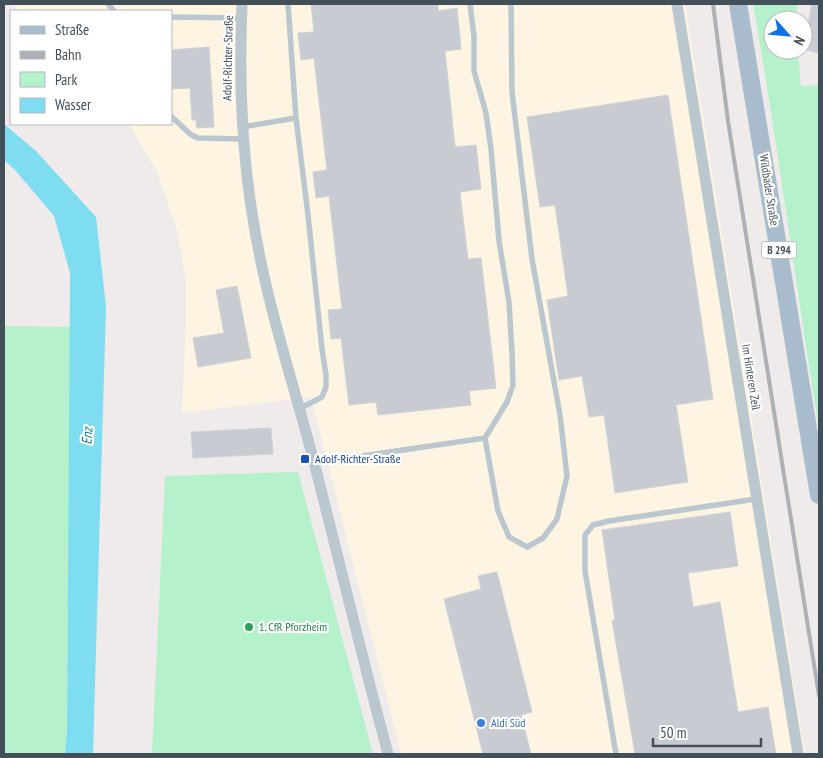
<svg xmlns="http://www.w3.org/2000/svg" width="823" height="758" font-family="'PT Sans Narrow',sans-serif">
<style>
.commercial{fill:#fdf4e1}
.green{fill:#b5f1ca}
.water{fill:#7fddf1}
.building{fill:#c8cbd1;stroke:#cfd2d8}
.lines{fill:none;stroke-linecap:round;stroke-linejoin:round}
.service{stroke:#bbc7cf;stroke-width:5.5}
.minor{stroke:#bbc7cf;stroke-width:11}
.primary{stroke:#a9bccd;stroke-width:18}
.rail{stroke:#adb1b7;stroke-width:4}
.transit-dot{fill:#1a4fb4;stroke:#fff;stroke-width:2}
.leisure-dot{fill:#2e9e5b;stroke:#fff;stroke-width:2}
.shop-dot{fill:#3f7fe0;stroke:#fff;stroke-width:2}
.labels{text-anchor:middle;stroke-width:4.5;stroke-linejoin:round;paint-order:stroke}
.shield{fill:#fff;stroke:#7b848c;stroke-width:1}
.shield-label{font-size:11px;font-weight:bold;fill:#43505a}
.street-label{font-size:12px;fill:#43505a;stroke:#fff}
.transit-label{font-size:12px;fill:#164399;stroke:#fff;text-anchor:start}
.leisure-label{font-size:12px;fill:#27864d;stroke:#fff;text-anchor:start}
.shop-label{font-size:12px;fill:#366cbe;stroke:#fff;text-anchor:start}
.water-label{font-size:14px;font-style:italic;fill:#057c95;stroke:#fff}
</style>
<rect width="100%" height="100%" fill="#efebeb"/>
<!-- commercial -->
<path class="commercial" d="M11 4H685L805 754H401L311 397 182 413 186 323V281L181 253 177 230 157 172 129 124H171V11H20Z"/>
<!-- green -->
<path class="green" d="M753 4H797V20H773V50H798L801 86 819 85V429C796 288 778 145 753 4Z
M4 326 70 327 67 730 65 754H4Z
M298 472 373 754H152L165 476Z"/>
<!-- water -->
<path class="water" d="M4 124 36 151 96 217 106 306 93 754H65L67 730 70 273 54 216 15 170 4 160Z"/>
<!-- building -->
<path class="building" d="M311 4H438V11L457 8 461 49 445 51 455 147 476 145 481 189 460 192 468 259 481 258 496 388 469 391 471 405 378 415 376 402 349 405 341 338 331 339 328 310 342 309 329 196 316 198 313 172 327 170 314 58 301 60 298 33 314 32Z
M812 4H819V53L803 49Z
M209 47 214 127 197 128 196 120H192L190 88 171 89V50Z
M668 95 713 399 676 405 688 482 615 493 604 415 589 417 582 376 559 380 547 300 568 296 555 205 540 207 527 117Z
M237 286 251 358 198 367 193 338 224 333 216 290Z
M271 428 273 454 193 458 191 432Z
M730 512 738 566 688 573 693 607 720 602 738 712 768 707 776 754H635L612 620H615L602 530Z
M497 572 532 712 521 715 531 754H483L444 599 481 589 478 576Z"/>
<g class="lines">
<!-- service -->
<path class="service" d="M108 4 114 11
M470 4 474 36V71L486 113 491 149 499 241 509 302 512 353 513 385 507 402 485 438
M171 17 241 18
M171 116 190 134 198 138 243 139
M296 118 308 215 322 349 326 375V387L322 397 299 409
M242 127 296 118 288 4
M314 463 485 438 498 511 509 537 527 547 543 538 557 519 567 476 560 415 532 259 512 92 511 4
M616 754 585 571V535L593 525 609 521 756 499"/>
<!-- minor -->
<path class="minor" d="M242 4C239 76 241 147 253 219 266 302 293 382 314 462 339 560 362 657 388 754
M677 4 798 754"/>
<!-- primary -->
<path class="primary" d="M738 4 819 495"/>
<!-- rail -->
<path class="rail" d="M713 4 728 121 819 696"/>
</g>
<!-- markers -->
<rect class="transit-dot" x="300" y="454" width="10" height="10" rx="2.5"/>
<circle class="leisure-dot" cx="249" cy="627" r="5"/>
<circle class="shop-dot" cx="481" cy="723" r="5"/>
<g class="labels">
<!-- shield labels -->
<rect class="shield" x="761.5" y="241.5" width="35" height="17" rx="4"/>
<g class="shield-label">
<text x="779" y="254">B 294</text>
</g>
<!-- street labels -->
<g class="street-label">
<text transform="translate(228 58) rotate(-89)" y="4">Adolf-Richter-Straße</text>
<text transform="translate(769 190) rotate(81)" y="4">Wildbader Straße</text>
<text transform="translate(751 377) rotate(81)" y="4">Im Hinteren Zeil</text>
</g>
<!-- transit labels -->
<g class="transit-label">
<text x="315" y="463">Adolf-Richter-Straße</text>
</g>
<!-- leisure labels -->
<g class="leisure-label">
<text x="259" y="631">1. CfR Pforzheim</text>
</g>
<!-- shop labels -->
<g class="shop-label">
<text x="491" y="727">Aldi Süd</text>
</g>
<!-- water labels -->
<g class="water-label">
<text transform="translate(87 436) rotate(-87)" y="5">Enz</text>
</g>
</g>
<!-- border -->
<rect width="823" height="758" fill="none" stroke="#43505a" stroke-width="10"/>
<!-- legend -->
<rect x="10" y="10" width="162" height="115" fill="#ffffff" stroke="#b4b9bd"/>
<rect x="20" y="26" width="25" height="8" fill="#a9bccd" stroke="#b4b9bd"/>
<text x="55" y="35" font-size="15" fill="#43505a">Straße</text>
<rect x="20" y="51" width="25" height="8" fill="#adb1b7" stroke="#b4b9bd"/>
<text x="55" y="60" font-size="15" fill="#43505a">Bahn</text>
<rect x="20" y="72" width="25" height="15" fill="#b5f1ca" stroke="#b4b9bd"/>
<text x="55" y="85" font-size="15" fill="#43505a">Park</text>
<rect x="20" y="98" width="25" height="15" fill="#7fddf1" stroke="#b4b9bd"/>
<text x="55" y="110" font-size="15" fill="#43505a">Wasser</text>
<!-- north arrow -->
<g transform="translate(788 35) rotate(117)"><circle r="24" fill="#ffffff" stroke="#b4b9bd"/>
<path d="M0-4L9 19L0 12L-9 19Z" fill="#0e74e6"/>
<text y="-8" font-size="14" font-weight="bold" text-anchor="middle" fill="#43505a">N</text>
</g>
<!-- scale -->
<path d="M653 738v8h108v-8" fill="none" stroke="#43505a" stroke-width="2.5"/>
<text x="660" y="738" font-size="15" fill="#43505a" stroke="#ffffff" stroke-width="4" paint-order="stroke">50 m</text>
</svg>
